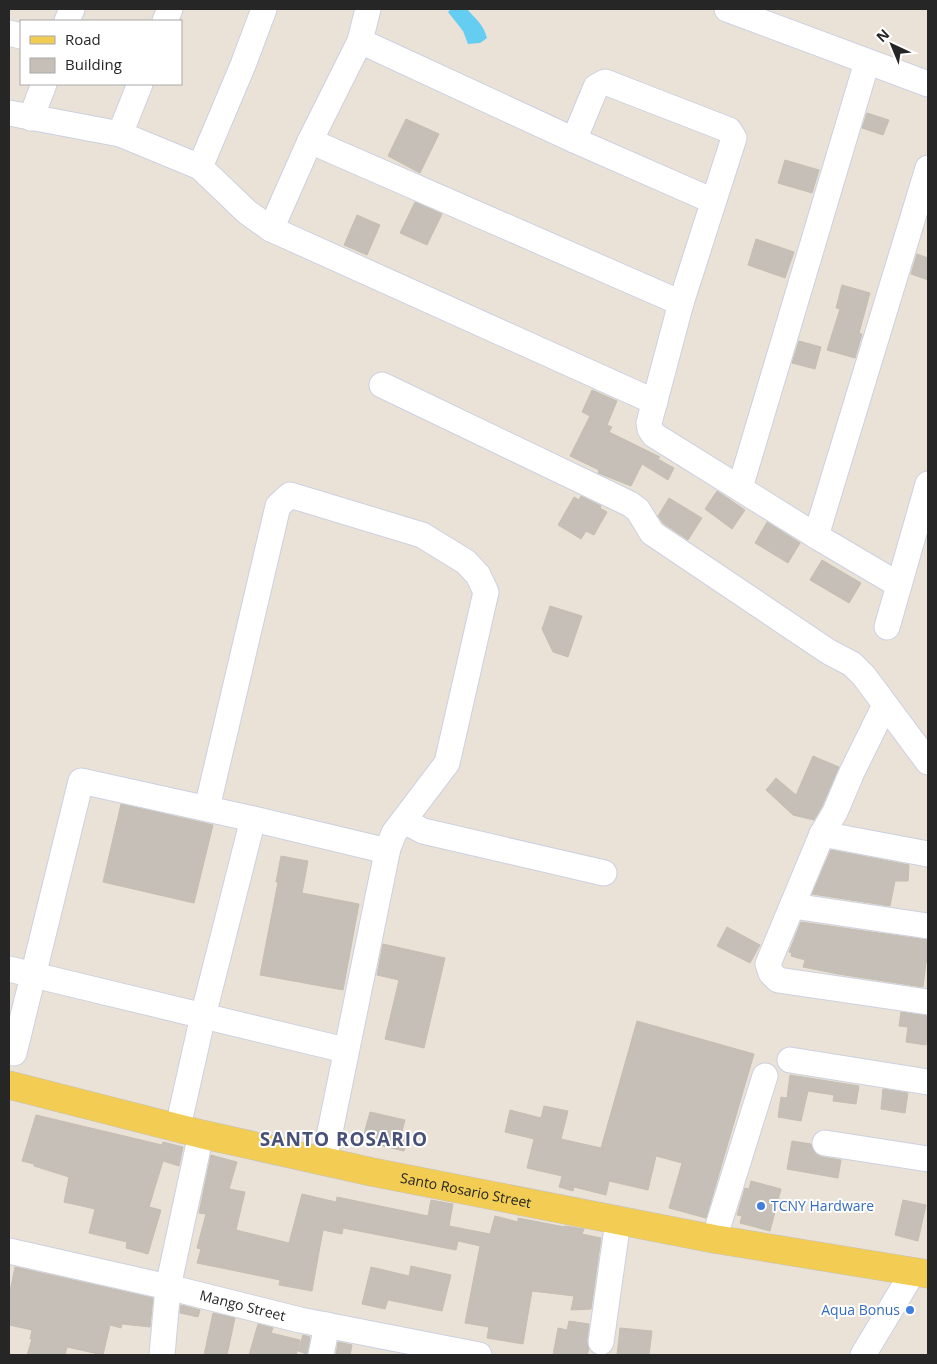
<svg xmlns="http://www.w3.org/2000/svg" width="937" height="1364" font-family="'Open Sans',sans-serif">
<style>
.water{fill:#65cdf1}
.building{fill:#c5bfb7;stroke:#c5beb1}
.lines{fill:none;stroke-linecap:round;stroke-linejoin:round}
.minor-casing{stroke:#ccd0e1;stroke-width:27}
.major-casing{stroke:#c2c2c2;stroke-width:29}
.minor{stroke:#fff;stroke-width:25}
.major{stroke:#f3cc53;stroke-width:28}
.shop-dot{fill:#3f7fe0;stroke:#fff;stroke-width:2}
.labels{text-anchor:middle;stroke-width:4;stroke-linejoin:round;paint-order:stroke}
.street-label{font-size:14px;fill:#262626;stroke:#fff}
.shop-label{font-size:14px;fill:#366cbe;stroke:#fff;text-anchor:start}
.district-label{font-size:19px;font-weight:bold;letter-spacing:1px;fill:#475077;stroke:#fff}
</style>
<rect width="100%" height="100%" fill="#eae2d7"/>
<!-- water -->
<path class="water" d="M451 9H467C476 20 483 23 487 38L480 43 468 44 463 31 448 12Z"/>
<!-- building -->
<path class="building" d="M867 113 889 120 883 135 862 128Z
M406 119 439 134 420 173 388 156Z
M785 160 819 170 812 193 778 183Z
M415 202 442 214 427 245 400 233Z
M357 215 380 225 367 255 344 245Z
M756 239 794 252 785 278 748 265Z
M917 254 928 258V280L911 274Z
M842 285 870 293 859 333 862 334 855 358 827 350 840 309 836 308Z
M799 341 821 347 815 369 792 363Z
M592 390 617 401 607 425 612 427 609 432 660 457 658 459 674 468 668 480 642 464 631 486 598 473 599 470 570 456 590 416 582 412Z
M717 491 745 510 732 529 705 509Z
M581 496 601 506 600 508 607 512 594 535 586 531 581 539 558 525 574 497 579 500Z
M669 498 702 518 688 540 663 523 658 516Z
M767 522 800 543 788 563 755 543Z
M822 560 861 583 849 603 810 580Z
M550 606 582 616 568 657 553 652 542 629Z
M813 756 839 767 822 806 814 820 793 815 766 790 776 778 796 795Z
M121 804 213 825 194 903 103 882Z
M831 850 909 865 908 881H895L890 906 812 894Z
M281 856 308 861 302 893 359 904 343 990 260 975 278 882H276Z
M801 922 928 940V963L926 962 923 987 838 974 803 967 805 960 791 956 792 953 789 952Z
M727 927 760 945 750 963 717 946Z
M383 944 445 958 424 1048 385 1039 399 980 377 975Z
M901 1012 928 1016 926 1045 906 1042 908 1027 899 1026Z
M637 1021 754 1054 706 1218 669 1208 682 1163 656 1156 648 1190 609 1181 606 1195 574 1187 573 1191 559 1187 562 1176 527 1168 534 1139 505 1132 510 1110 541 1118 544 1106 568 1111 561 1139 601 1148Z
M790 1075 859 1086 856 1104 833 1101 834 1095 808 1091 801 1121 778 1117 781 1097 787 1098Z
M883 1089 908 1093 905 1113 881 1109Z
M370 1112 405 1120 401 1135 407 1136 404 1151 362 1141Z
M36 1115 162 1145 163 1142 183 1147 179 1166 163 1161 149 1207 161 1210 148 1254 126 1248 127 1242 89 1233 95 1209 64 1202 69 1177 34 1166V1164L22 1161Z
M792 1141 811 1144 816 1154 822 1157 841 1160 838 1178 787 1169Z
M211 1155 237 1162 229 1189 245 1192 236 1230 289 1243 302 1194 336 1202 337 1197 428 1216 431 1200 453 1204 449 1226 490 1234 495 1216 518 1222V1218L565 1227V1226L584 1229 582 1234 601 1238 591 1309 571 1310 574 1296 532 1291 523 1344 487 1338 489 1327 465 1323 480 1246 458 1241 456 1250 343 1228 342 1234 323 1230 312 1291 279 1285 280 1280 197 1263 201 1249 197 1248 206 1214 199 1213Z
M751 1181 781 1189 770 1231 740 1223 742 1216 737 1215 745 1188 749 1189Z
M903 1200 926 1205 918 1241 895 1235Z
M411 1266 451 1275 442 1311 388 1300 385 1309 362 1304 371 1267 409 1276Z
M15 1267 153 1298 150 1327 122 1324 121 1328 110 1325 103 1355 67 1347 65 1355H27L32 1339H30L32 1330 9 1325V1296Z
M181 1305 200 1310 198 1317 180 1313Z
M213 1313 235 1318 227 1355H204Z
M569 1321 589 1324 587 1340 589 1349 587 1355H553L558 1328 567 1330Z
M258 1324 273 1328 271 1333 300 1340 296 1355H249Z
M620 1328 652 1331 649 1355H617Z
M303 1335 310 1337 307 1354 298 1351Z
M338 1342 352 1345 350 1355H336Z"/>
<g class="lines">
<!-- minor casing -->
<g class="minor-casing">
<g id="minor">
<path d="M727 9 928 84"/>
<path d="M67 21 72 9"/>
<path d="M165 21 170 9"/>
<path d="M9 33 21 36"/>
<path d="M360 41 574 140 713 201"/>
<path d="M9 113 120 134 200 167 247 212 271 229 655 402"/>
<path d="M31 118 44 84"/>
<path d="M120 134 140 84"/>
<path d="M574 140 596 87 605 82 729 130 734 138 681 303 649 423 650 429 654 435 816 536 899 585"/>
<path d="M310 141 681 303"/>
<path d="M200 167 243 65 264 9"/>
<path d="M271 229 310 141 360 41 368 9"/>
<path d="M382 385 630 504 638 510 652 533 829 652 852 664 864 676 928 762"/>
<path d="M740 488 867 62"/>
<path d="M816 536 928 168"/>
<path d="M887 627 928 484"/>
<path d="M885 705 852 772 835 812 822 834 768 964 771 973 778 980 928 1002"/>
<path d="M207 808 278 506 290 495 422 535 466 562 478 575 486 592 447 763 394 833 388 848 324 1161"/>
<path d="M253 819 387 851"/>
<path d="M404 821 423 831 604 873"/>
<path d="M822 834 928 854"/>
<path d="M793 906 928 926"/>
<path d="M9 969 345 1050"/>
<path d="M14 1053 81 781 253 819 203 1016 178 1127"/>
<path d="M790 1060 928 1082"/>
<path d="M825 1143 928 1159"/>
<path d="M714 1239 765 1076"/>
<path id="s1" d="M9 1251 168 1287 300 1320 479 1355"/>
<path d="M601 1342 618 1221"/>
<path d="M162 1355 168 1287 201 1134"/>
<path d="M321 1355 327 1325"/>
<path d="M863 1355 913 1272"/>
</g>
</g>
<!-- major casing -->
<g class="major-casing">
<g id="major">
<path id="s2" d="M9 1085 201 1134 372 1172 714 1239 928 1274"/>
</g>
</g>
<!-- minor -->
<use href="#minor" class="minor"/>
<!-- major -->
<use href="#major" class="major"/>
</g>
<!-- markers -->
<g class="shop-dot">
<circle cx="761" cy="1206" r="5"/>
<circle cx="910" cy="1310" r="5"/>
</g>
<g class="labels">
<!-- street labels -->
<g class="street-label">
<text dy="5" stroke="none"><textPath href="#s2" startOffset="469">Santo Rosario Street</textPath></text>
<text dy="5" stroke="none"><textPath href="#s1" startOffset="240">Mango Street</textPath></text>
</g>
<!-- shop labels -->
<g class="shop-label">
<text x="771" y="1211">TCNY Hardware</text>
<text x="900" y="1315" text-anchor="end">Aqua Bonus</text>
</g>
<!-- district labels -->
<g class="district-label">
<text x="344" y="1146">SANTO ROSARIO</text>
</g>
</g>
<!-- border -->
<rect width="937" height="1364" fill="none" stroke="#262626" stroke-width="20"/>
<!-- legend -->
<rect x="20" y="20" width="162" height="65" fill="#ffffff" stroke="#a8a8a8"/>
<rect x="30" y="36" width="25" height="8" fill="#f3cc53" stroke="#a8a8a8"/>
<text x="65" y="45" font-size="15" fill="#262626">Road</text>
<rect x="30" y="58" width="25" height="15" fill="#c5bfb7" stroke="#a8a8a8"/>
<text x="65" y="70" font-size="15" fill="#262626">Building</text>
<!-- north arrow -->
<g transform="translate(892 45) rotate(316)" stroke="#ffffff" stroke-width="4" paint-order="stroke">
<path d="M0-4L9 19L0 12L-9 19Z" fill="#262626"/>
<text y="-8" font-size="14" font-weight="bold" text-anchor="middle" fill="#262626">N</text>
</g>
</svg>
